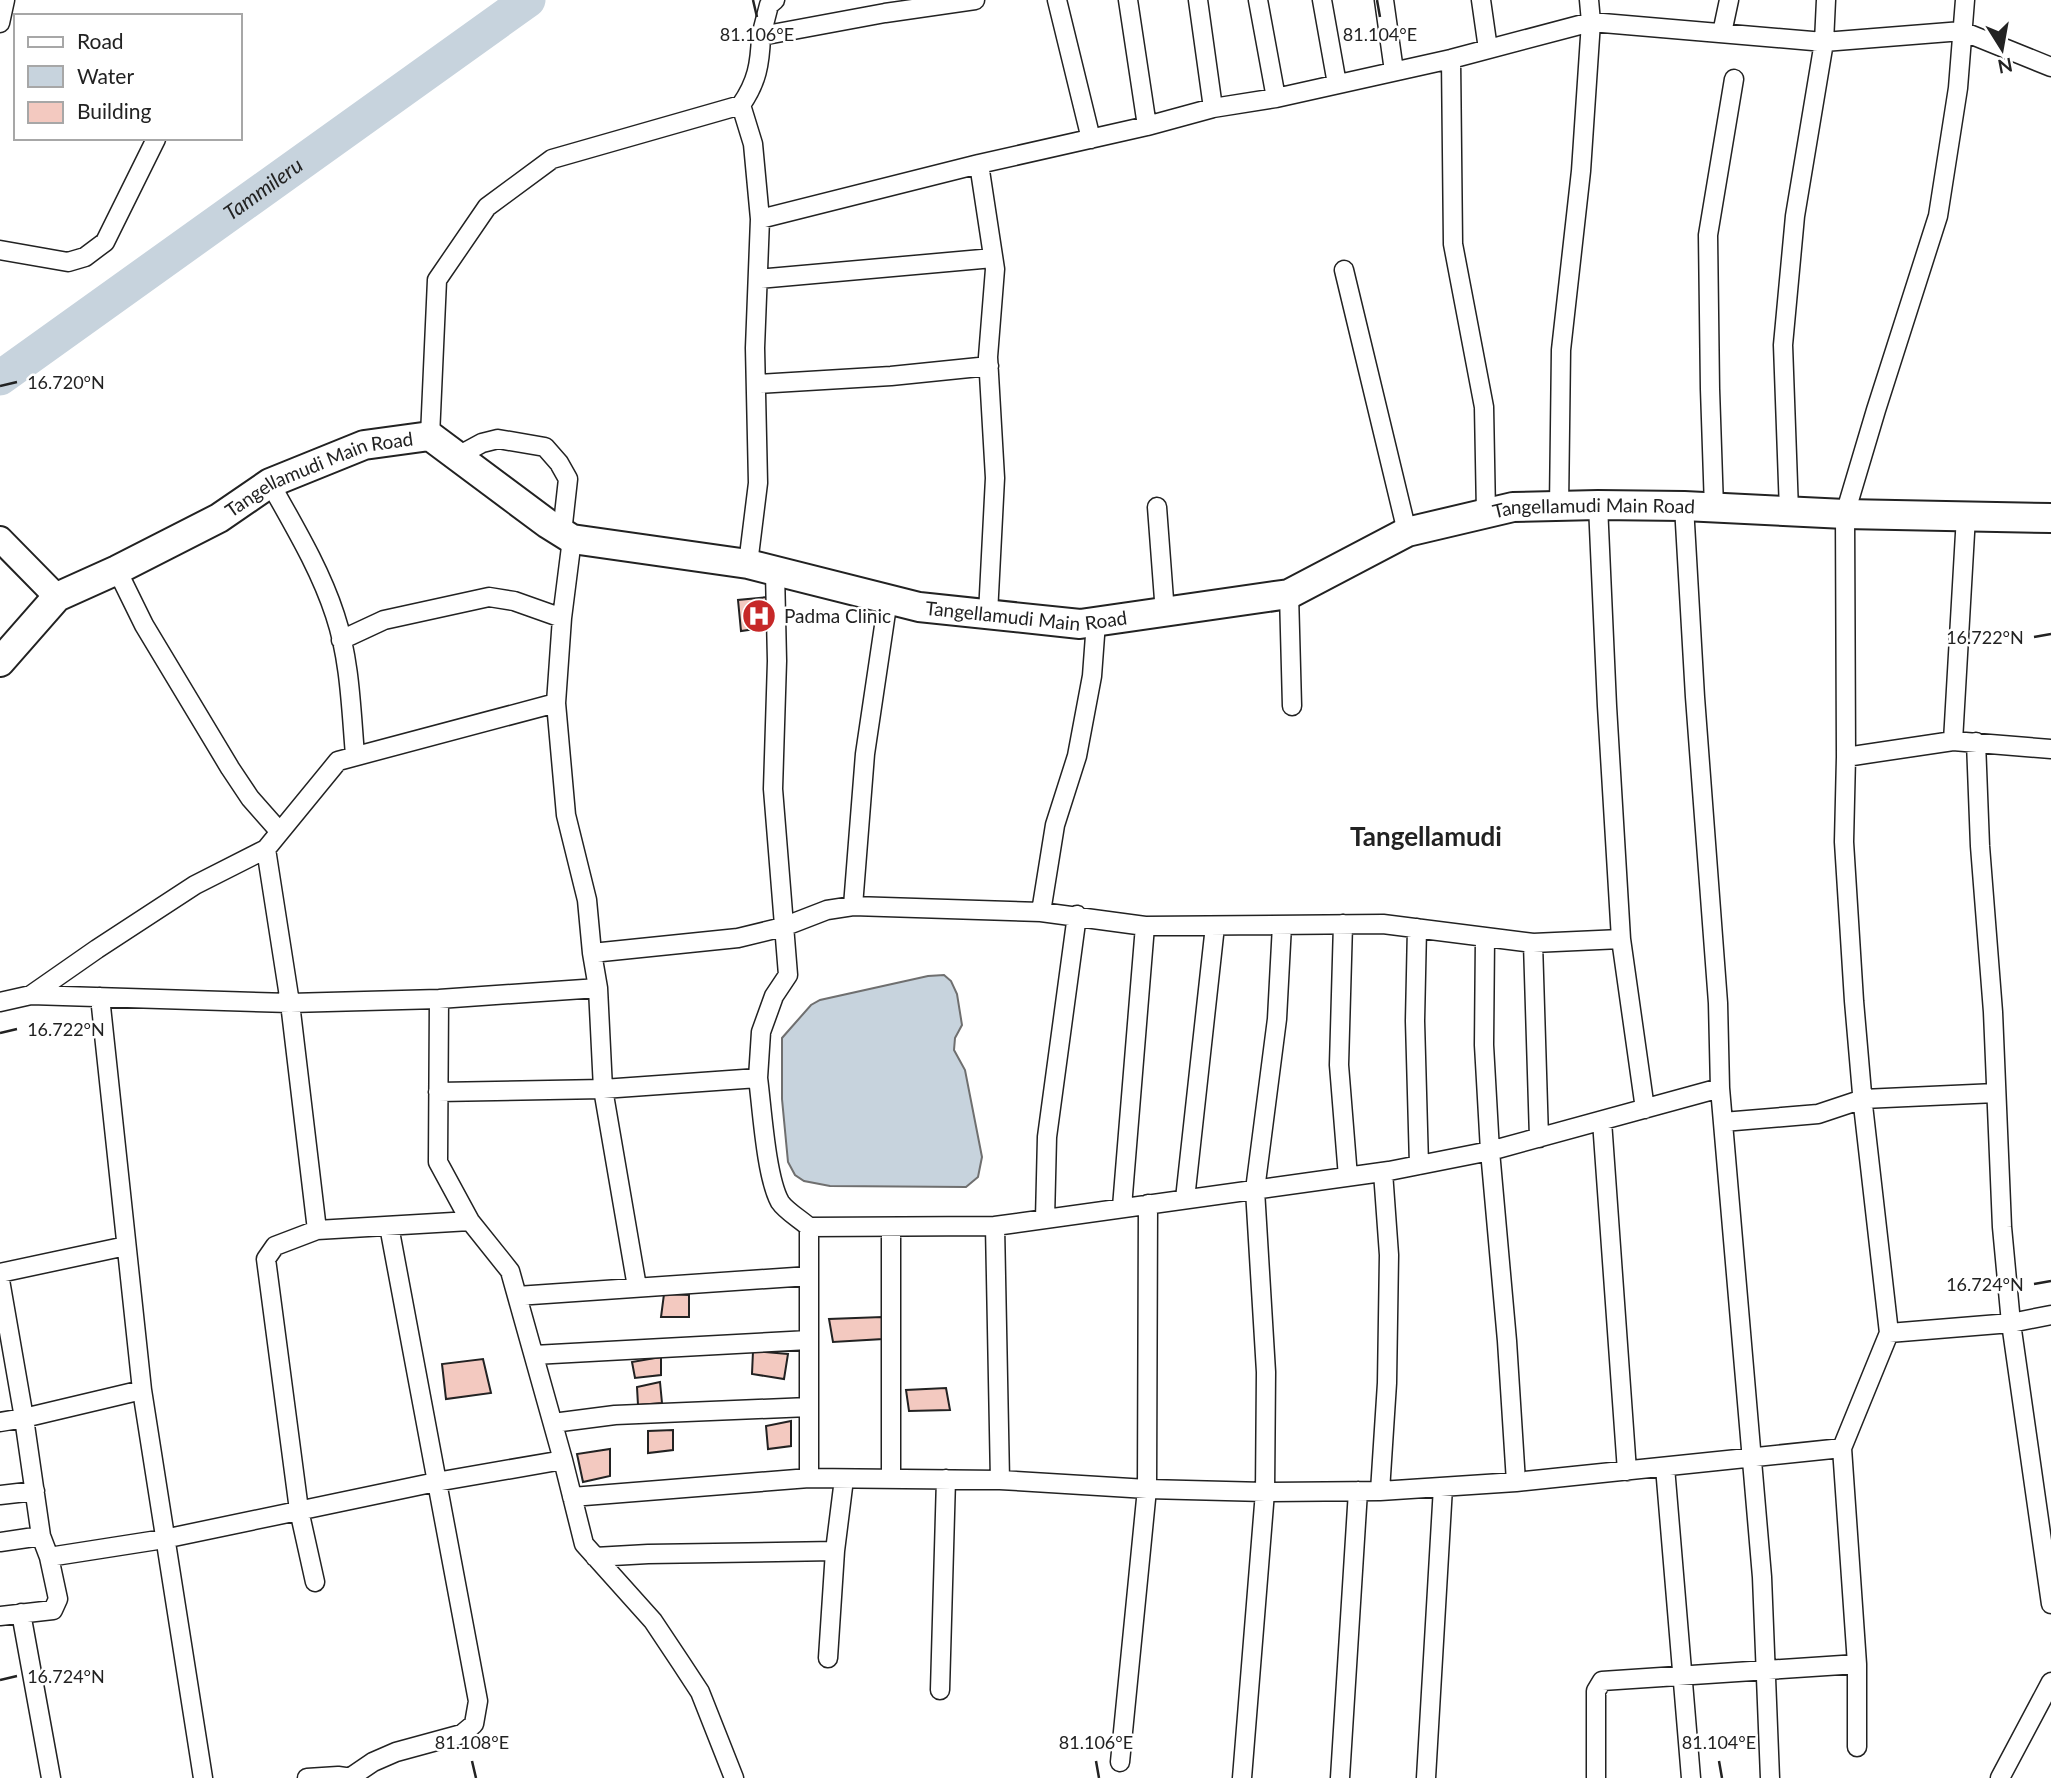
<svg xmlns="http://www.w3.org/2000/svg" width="2051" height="1778" font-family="Lato,sans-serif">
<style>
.water{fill:#c7d3dd;stroke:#6f6f6f;stroke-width:2}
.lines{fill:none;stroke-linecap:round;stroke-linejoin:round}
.river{stroke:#c7d3dd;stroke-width:35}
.building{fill:#f3c9c0;stroke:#222;stroke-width:2}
.minor-casing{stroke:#222;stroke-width:21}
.secondary-casing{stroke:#222;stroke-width:28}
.primary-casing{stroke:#222;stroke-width:32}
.minor{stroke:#fff;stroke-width:18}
.secondary{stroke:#fff;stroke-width:24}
.primary{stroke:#fff;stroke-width:28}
.ticks{fill:none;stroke:#222;stroke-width:2.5}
.labels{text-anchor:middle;stroke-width:5;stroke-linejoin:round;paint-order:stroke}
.street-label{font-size:19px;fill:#222;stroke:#fff}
.poi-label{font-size:19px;fill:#222;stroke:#fff;text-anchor:start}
.water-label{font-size:21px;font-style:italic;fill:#222;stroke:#fff}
.district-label{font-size:26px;font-weight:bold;fill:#222;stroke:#fff}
.ticks-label{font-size:18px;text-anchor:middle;fill:#222;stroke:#fff;stroke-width:5;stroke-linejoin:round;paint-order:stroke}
</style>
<rect width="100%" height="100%" fill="#fff"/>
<!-- water -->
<path class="water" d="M944 975 951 981 957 994 962 1025 955 1038 954 1050 965 1070 982 1157 978 1177 966 1187 830 1186 804 1181 795 1175 788 1162 782 1099V1038L811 1005 820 1000 928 976Z"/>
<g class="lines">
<!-- river -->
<path class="river" id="s1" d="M0 378 528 0"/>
</g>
<!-- building -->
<path class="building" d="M768 597 770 627 741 631 738 600Z
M664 1294 689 1295V1317H661Z
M882 1317 883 1339 833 1342 829 1319Z
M753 1351 788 1354 784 1379 752 1374Z
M661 1357V1375L635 1378 632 1362Z
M483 1359 491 1393 446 1399 442 1364Z
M660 1382 662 1403 638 1405 637 1387Z
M946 1388 950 1410 909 1411 906 1390Z
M791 1421V1446L768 1449 766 1426Z
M673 1430V1450L648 1453V1431Z
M610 1449V1476L583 1482 577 1454Z"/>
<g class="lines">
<!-- minor casing -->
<g class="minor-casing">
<path id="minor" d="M1057 0 1091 139
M1128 0 1147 126
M1198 0 1213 108
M1258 0 1276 98
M1322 0 1337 84
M1384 0 1394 71
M1481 0 1488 49
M1965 0 1958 88 1938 216 1876 410 1845 514 1846 757 1953 741 2051 749
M0 23 5 0
M1722 33 1729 0
M761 36 769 5 775 0
M1451 59 1453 244 1484 407 1486 513
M741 105 753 144 760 219 755 348 758 483 748 564
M979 164 1147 126 1213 108 1276 98 1451 59 1591 22 1824 42 1962 31 2051 67
M760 219 979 164 995 269 988 357 995 478 988 614
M0 250 68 262 85 257 105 242 156 139
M1344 270 1407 532
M758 279 993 258
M756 384 891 376 989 366
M430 436 437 280 487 207 552 159 741 105C757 82 760 64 761 36L885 13 975 0
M458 456 482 443 498 439 545 447 559 463 568 479 562 533
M270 483C294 526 320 569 335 615 350 660 351 708 355 755
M1598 505 1607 706 1621 939
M1684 506 1695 697 1718 1003 1720 1088 1762 1577 1770 1778
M1157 507 1165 613
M1559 507 1561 350 1581 171 1591 22 1589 0
M1714 508 1710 389 1708 235 1734 79
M1789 511 1783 345 1795 216 1824 42 1826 0
M117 570 144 625 230 768 250 798 280 832
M1289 594 1292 706
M341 640 384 620 489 597 514 601 562 618
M556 703 566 815 587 900 592 953
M1953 741 1966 516
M1976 742 1980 846 1993 1012 2002 1227 2011 1323 2051 1604
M1846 757 1844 842 1854 1001 1863 1105 1889 1333
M266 849 290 1003 317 1230 470 1221 510 1271 563 1460 584 1544 653 1621 681 1663 700 1692 734 1778
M853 906 865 754 888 599
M1041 912 1055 825 1077 756 1092 676 1096 622
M1343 924 1339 1065 1348 1177
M1417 928 1415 1021 1419 1165
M1485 937 1484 1045 1490 1151 1507 1341 1516 1482
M1533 943 1539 1138
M31 995 97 949 195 885 266 849 338 761 556 703 562 618 572 539
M100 997 142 1390
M439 999 438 1162 470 1221
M0 1002 31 995 290 1003 439 999 598 988 592 953 738 938 783 927 827 910 853 906 1041 912 1145 926 1383 924 1533 943 1621 939 1645 1109
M758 1078C762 1108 766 1177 780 1202 786 1211 800 1219 809 1227
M438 1092 603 1089 598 988
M1602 1121 1627 1471
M1723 1122 1818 1114 1863 1099 1996 1093
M1185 1199 1215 926
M1122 1207 1145 926
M1045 1219 1047 1137 1077 915
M995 1226 809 1227V1478L1000 1480 1147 1489 1265 1492 1380 1491 1516 1482 1842 1448 1857 1664V1747
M891 1227V1479
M0 1273 126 1246
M0 1280 24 1418 41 1536 49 1557 58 1599 53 1610 0 1616
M637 1287 603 1089 758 1078 761 1032 774 996 788 975 773 789 777 661 775 572
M517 1296 809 1276
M534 1355 809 1340
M0 1422 24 1418 142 1390 203 1778
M553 1423 615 1415 809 1407
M1842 1448 1889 1333 2011 1323 2051 1315
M1665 1467 1691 1778
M1000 1480 995 1226 1389 1171 1490 1151 1720 1088
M1380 1491 1387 1383 1389 1255 1383 1172
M0 1495 35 1491
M572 1497 809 1478
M0 1542 41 1536
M49 1557 164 1539 436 1482 563 1460
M595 1557 648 1554 835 1551
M315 1582 299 1510 266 1259 275 1246 317 1230
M21 1613 51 1778
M828 1658 835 1551 844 1479
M940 1690 946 1479
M1120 1762 1147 1489 1148 1204
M351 1777 373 1762 396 1752 462 1734 474 1724 478 1701 389 1226
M307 1778 338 1776 352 1778
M1242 1778 1265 1492 1266 1372 1255 1190 1277 1019 1282 925
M1340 1778 1358 1491
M1426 1778 1443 1487
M1596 1778V1691L1602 1681 1857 1664
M2000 1778 2051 1682"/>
</g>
<!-- secondary casing -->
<g class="secondary-casing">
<path id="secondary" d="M0 539 57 597"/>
</g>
<!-- primary casing -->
<g class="primary-casing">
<g id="primary">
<path id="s2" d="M0 662 57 597 117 570 219 518 270 483 364 445 430 436 548 524 572 539 748 564 919 607 1080 624 1289 594 1407 532 1513 507 1598 505 1684 506 1845 514 2051 518"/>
</g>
</g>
<!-- minor -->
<use href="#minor" class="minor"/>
<!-- secondary -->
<use href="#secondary" class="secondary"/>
<!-- primary -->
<use href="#primary" class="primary"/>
</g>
<!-- ticks -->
<path class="ticks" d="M753 0 757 17M1377 0 1380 17M0 386 17 382M2034 637 2051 634M0 1033 17 1029M2034 1284 2051 1281M0 1680 17 1676M472 1761 476 1778M1096 1761 1099 1778M1719 1761 1722 1778"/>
<!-- icons -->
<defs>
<g id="hospital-disc" transform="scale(1.75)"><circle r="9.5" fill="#c62828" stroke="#fff"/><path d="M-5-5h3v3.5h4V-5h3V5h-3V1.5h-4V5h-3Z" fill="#fff"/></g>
</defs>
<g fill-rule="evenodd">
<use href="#hospital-disc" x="759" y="616"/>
</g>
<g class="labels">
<!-- street labels -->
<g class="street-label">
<text dy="7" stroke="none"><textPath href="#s2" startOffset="378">Tangellamudi Main Road</textPath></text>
<text dy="7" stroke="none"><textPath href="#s2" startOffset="1722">Tangellamudi Main Road</textPath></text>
<text dy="7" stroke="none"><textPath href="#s2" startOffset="1134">Tangellamudi Main Road</textPath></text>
</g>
<!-- poi labels -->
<g class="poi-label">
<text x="784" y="623">Padma Clinic</text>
</g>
<!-- water labels -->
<g class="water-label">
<text dy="7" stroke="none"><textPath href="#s1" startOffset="324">Tammileru</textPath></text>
</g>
<!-- district labels -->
<g class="district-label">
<text x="1426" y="846">Tangellamudi</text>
</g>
</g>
<g class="ticks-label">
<text x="757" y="41">81.106°E</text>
<text x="1380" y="41">81.104°E</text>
<text x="66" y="389">16.720°N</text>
<text x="1985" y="644">16.722°N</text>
<text x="66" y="1036">16.722°N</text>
<text x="1985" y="1291">16.724°N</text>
<text x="66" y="1683">16.724°N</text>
<text x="472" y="1749">81.108°E</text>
<text x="1096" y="1749">81.106°E</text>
<text x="1719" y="1749">81.104°E</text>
</g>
<!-- legend -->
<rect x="14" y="14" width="228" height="126" fill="#ffffff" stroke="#a7a7a7" stroke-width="2"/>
<rect x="28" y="37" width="35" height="10" fill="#ffffff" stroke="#a7a7a7" stroke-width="2"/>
<text x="77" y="49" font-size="21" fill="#222222">Road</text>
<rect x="28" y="66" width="35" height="21" fill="#c7d3dd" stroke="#a7a7a7" stroke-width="2"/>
<text x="77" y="84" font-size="21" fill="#222222">Water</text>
<rect x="28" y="102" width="35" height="21" fill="#f3c9c0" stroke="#a7a7a7" stroke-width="2"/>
<text x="77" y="119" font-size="21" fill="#222222">Building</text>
<!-- north arrow -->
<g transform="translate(2002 49) rotate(169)" stroke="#ffffff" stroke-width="5" paint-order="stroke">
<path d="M0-5L12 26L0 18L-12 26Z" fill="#222222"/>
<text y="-10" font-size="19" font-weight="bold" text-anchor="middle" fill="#222222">N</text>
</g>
</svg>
